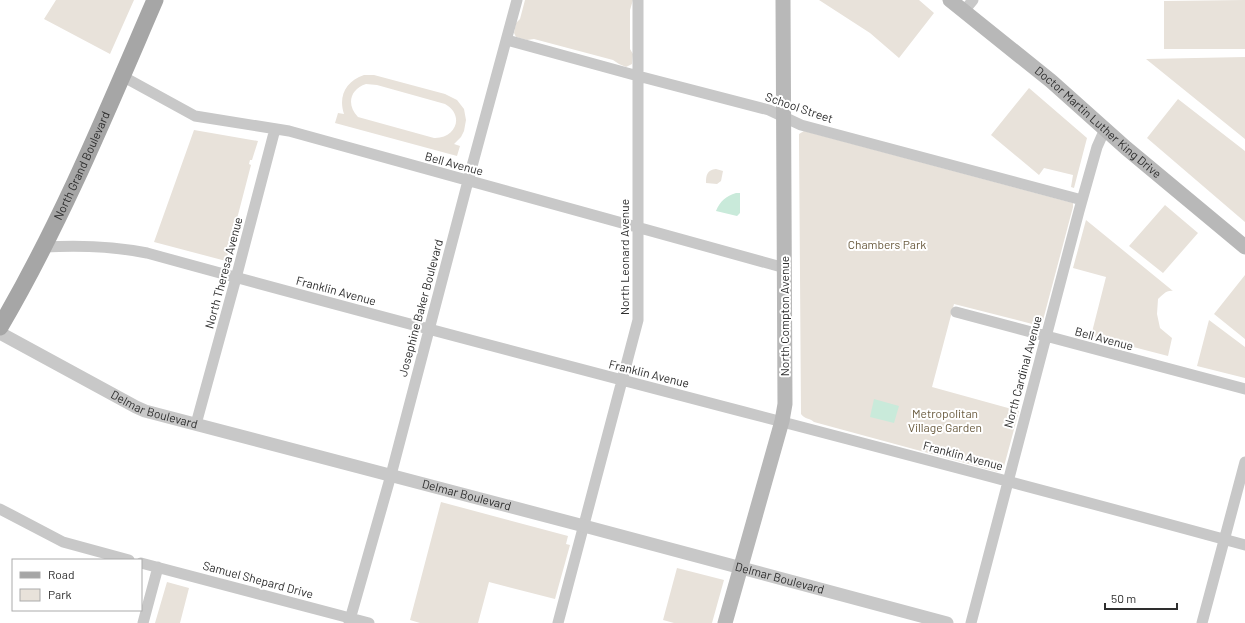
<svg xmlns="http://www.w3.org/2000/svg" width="1245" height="623" font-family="Barlow,sans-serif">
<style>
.green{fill:#e8e2da;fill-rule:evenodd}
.water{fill:#c9eada}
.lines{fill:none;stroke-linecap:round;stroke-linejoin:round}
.minor{stroke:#c8c8c8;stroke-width:11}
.tertiary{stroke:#c8c8c8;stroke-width:13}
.secondary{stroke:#b8b8b8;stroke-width:15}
.primary{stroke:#a6a6a6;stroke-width:17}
.labels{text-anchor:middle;stroke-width:4;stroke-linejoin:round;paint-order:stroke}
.street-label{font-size:12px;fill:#2e2e2e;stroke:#fff}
.park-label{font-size:12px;fill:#695a3d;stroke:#fff}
</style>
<rect width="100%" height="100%" fill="#fff"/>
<!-- green -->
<path class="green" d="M56 0H134L110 54 44 19Z
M525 0H633L630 10V49L633 54 632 64 626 67 619 64 613 60 534 39 527 40 516 37 514 33 516 23 520 19Z
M819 0H919L934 13 899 58 870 33Z
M1245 0V49H1164V1Z
M1245 57V139L1146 59Z
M364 75H374L445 94 457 100 464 109 466 120 464 131 461 137 454 144 460 146 457 156 335 123 338 113 344 114C338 96 346 81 364 75ZM366 84 377 85 445 104C465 115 456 139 434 138L358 117C346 105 350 89 366 84Z
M1029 88 1087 138 1074 188 1071 187 1073 175 1044 168 1039 175 991 135Z
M1178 99 1245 151V222L1147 138Z
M194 130 258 141 252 160H250L249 164 251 165 226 261 154 242Z
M804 131 1073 203V207L1042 324 1040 326 954 304 932 387 1019 411 1003 470 998 472 814 422C810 418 804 419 801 414L799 137V134Z
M716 169 723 171 721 181 717 184 706 183C706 175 707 170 716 169Z
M1165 205 1198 233 1163 273 1129 246Z
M1086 220 1173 291C1166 290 1163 295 1158 299L1157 314 1160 328 1172 338 1168 356 1091 336 1106 277 1073 268Z
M1245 275V339L1214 314Z
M1209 320 1245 347V378L1197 366Z
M441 502 568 536 566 544 570 545 555 599 489 582 478 623H420L410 620Z
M677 568 724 580 712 623H674L663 620Z
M167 582 189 588 180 623H155Z"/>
<!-- water -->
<path class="water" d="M736 193H740V213L737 216 716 211C720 201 726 196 736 193Z
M874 399 899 406 894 423 870 417Z"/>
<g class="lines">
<!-- minor -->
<path class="minor" d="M964 11 973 0
M507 40 638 76 769 110 801 125 1082 200
M122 76 195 116 289 131 785 268
M44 247C80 245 113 246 147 253 512 354 880 445 1245 545
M956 312 1245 389
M196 424 236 278 275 129
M0 509 63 542 129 560
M141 563 369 623
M143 623 158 567
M349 623 391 475 468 181 517 0
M558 623 638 320V0
M971 623 1079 211 1097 147 1105 129
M1202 623 1245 462"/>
<!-- tertiary -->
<path class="tertiary" id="s1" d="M0 333 136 407 145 411 584 526 947 623"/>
<!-- secondary -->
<g class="secondary">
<path id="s2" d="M950 0 1051 81 1126 148 1245 247"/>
<path d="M725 623 782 421 785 404 783 0"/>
</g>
<!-- primary -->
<path class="primary" id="s3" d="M0 327C61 223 107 111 155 0"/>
</g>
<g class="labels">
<!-- street labels -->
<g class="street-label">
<text transform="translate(799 108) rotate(19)" y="4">School Street</text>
<text dy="4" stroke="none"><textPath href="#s2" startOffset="192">Doctor Martin Luther King Drive</textPath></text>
<text transform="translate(454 164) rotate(15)" y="4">Bell Avenue</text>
<text dy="4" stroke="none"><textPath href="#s3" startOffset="181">North Grand Boulevard</textPath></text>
<text transform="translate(625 257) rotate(-90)" y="4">North Leonard Avenue</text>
<text transform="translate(224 273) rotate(-75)" y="4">North Theresa Avenue</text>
<text transform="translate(336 291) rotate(15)" y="4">Franklin Avenue</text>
<text transform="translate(421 308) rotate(-75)" y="4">Josephine Baker Boulevard</text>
<text transform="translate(785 316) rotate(-90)" y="4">North Compton Avenue</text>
<text transform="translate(1104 339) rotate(15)" y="4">Bell Avenue</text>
<text transform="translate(1023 372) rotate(-75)" y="4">North Cardinal Avenue</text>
<text transform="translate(649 374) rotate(14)" y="4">Franklin Avenue</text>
<text dy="4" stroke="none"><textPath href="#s1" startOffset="173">Delmar Boulevard</textPath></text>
<text transform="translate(963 456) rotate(15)" y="4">Franklin Avenue</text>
<text dy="4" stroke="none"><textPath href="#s1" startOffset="497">Delmar Boulevard</textPath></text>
<text dy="4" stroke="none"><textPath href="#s1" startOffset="821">Delmar Boulevard</textPath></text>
<text transform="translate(258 580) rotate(15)" y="4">Samuel Shepard Drive</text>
</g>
<!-- park labels -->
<g class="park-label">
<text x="887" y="249">Chambers Park</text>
<text x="945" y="418">Metropolitan<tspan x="945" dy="14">Village Garden</tspan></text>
</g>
</g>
<!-- legend -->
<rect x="12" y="559" width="130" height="52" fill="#ffffff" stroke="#ababab"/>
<rect x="20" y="572" width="20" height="6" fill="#a6a6a6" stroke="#ababab"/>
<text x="48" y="579" font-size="12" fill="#2e2e2e">Road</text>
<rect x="20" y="589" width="20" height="12" fill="#e8e2da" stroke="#ababab"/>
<text x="48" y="599" font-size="12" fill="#2e2e2e">Park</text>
<!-- scale -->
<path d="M1105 603v6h72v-6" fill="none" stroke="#2e2e2e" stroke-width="2"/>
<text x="1111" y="603" font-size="12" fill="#2e2e2e" stroke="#ffffff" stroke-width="3" paint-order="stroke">50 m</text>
</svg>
